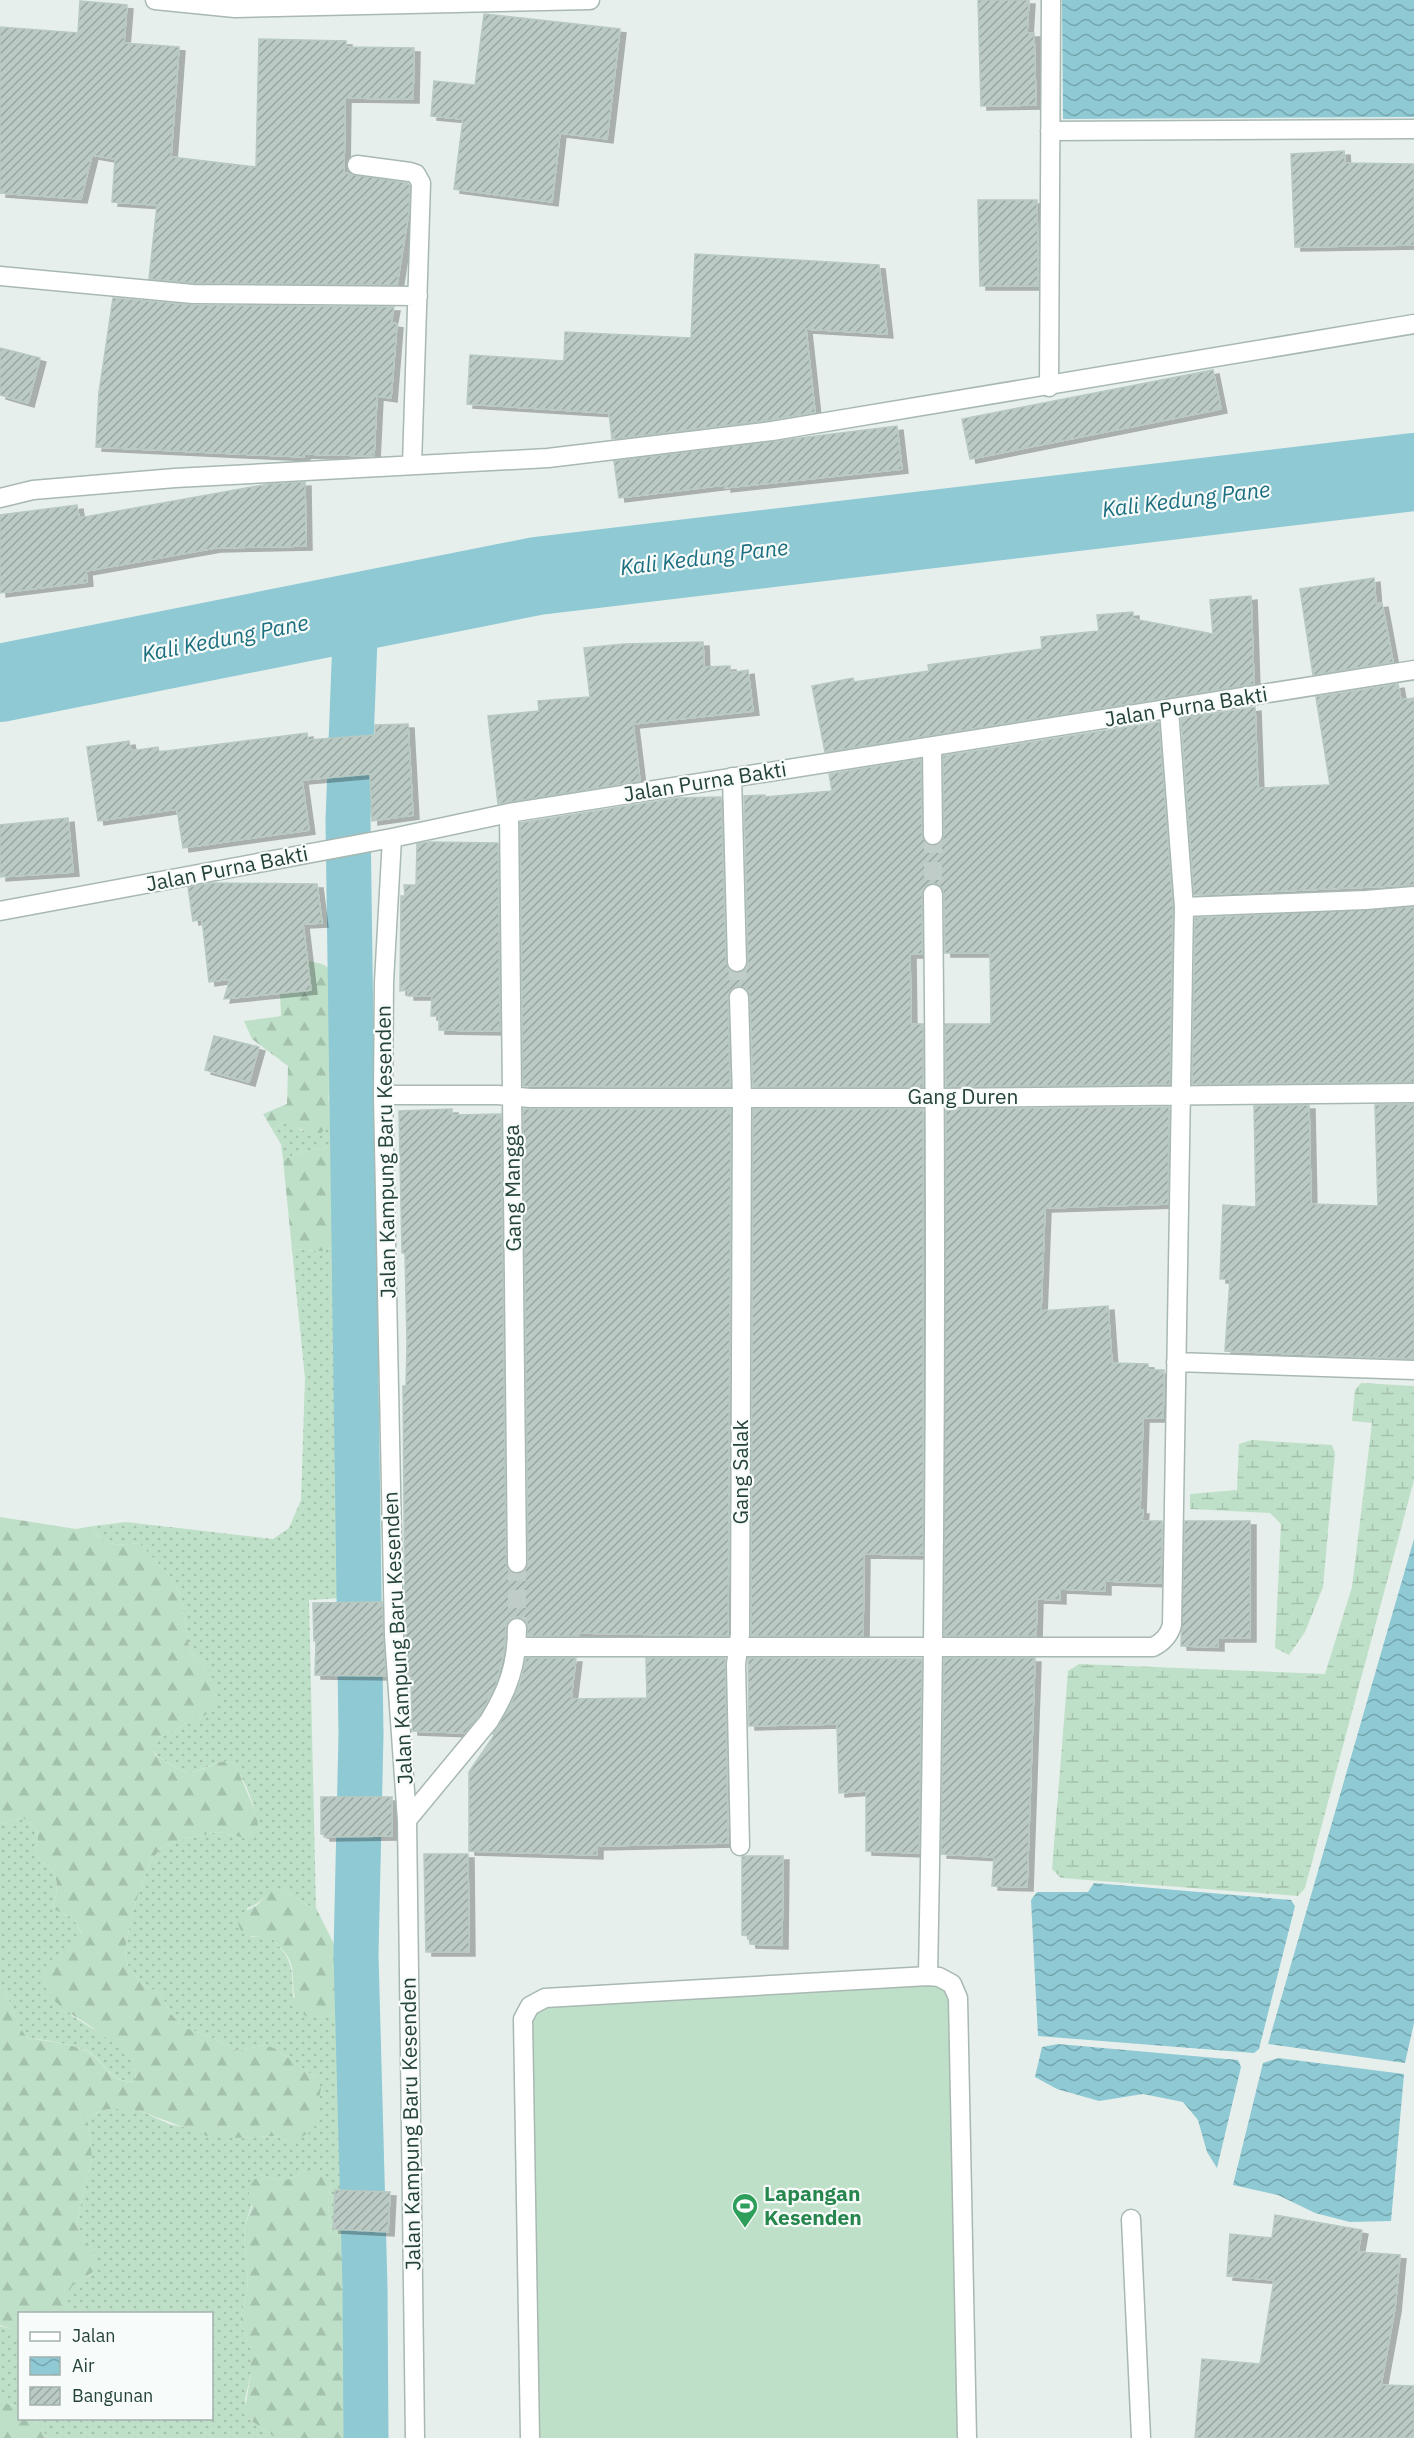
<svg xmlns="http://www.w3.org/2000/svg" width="1414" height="2438" font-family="'IBM Plex Sans',sans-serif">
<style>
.grass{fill:url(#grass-dots)}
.forest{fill:url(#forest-firs)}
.wetland{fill:url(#wetland-marsh)}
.pitch{fill:#bfe0c8}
.water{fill:url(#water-waves)}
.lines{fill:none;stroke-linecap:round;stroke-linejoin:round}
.canal{stroke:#8ec9d4;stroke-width:45}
.river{stroke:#8ec9d4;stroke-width:78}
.building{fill:url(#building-hatch);stroke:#b8c9c2;stroke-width:1.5;filter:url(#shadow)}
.street-tunnel{stroke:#bfccc8;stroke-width:18;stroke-dasharray:18 9;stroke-linecap:butt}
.lane-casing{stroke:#a8b8b2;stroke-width:21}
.street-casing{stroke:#a8b8b2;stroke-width:21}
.lane{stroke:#fff;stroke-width:18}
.street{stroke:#fff;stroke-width:18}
.labels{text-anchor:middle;stroke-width:4.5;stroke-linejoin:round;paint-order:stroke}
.street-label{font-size:21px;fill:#24423a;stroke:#f7fbf9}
.leisure-label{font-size:21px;font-weight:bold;fill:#27864d;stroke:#f7fbf9;text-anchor:start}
.water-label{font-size:22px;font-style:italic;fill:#1c6f80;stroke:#f7fbf9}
</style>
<defs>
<pattern id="grass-dots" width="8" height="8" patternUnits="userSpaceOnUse" patternTransform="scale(1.5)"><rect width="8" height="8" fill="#bfe0c8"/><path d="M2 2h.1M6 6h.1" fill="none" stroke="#a4c1ad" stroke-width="1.8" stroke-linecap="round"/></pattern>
<pattern id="forest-firs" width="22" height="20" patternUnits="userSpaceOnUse" patternTransform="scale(1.5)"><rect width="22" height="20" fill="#bfe0c8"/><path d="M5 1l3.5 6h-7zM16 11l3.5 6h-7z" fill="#a4c1ad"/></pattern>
<pattern id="wetland-marsh" width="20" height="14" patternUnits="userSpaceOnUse" patternTransform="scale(1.5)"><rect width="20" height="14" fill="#bfe0c8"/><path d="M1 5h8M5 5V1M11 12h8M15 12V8" fill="none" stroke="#a4c1ad"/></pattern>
<pattern id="water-waves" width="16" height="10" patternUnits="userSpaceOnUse" patternTransform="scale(1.5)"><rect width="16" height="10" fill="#8ec9d4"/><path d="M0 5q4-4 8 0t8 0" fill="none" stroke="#74a5ad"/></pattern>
<pattern id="building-hatch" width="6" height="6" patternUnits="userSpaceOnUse" patternTransform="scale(1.5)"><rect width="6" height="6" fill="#bbcac4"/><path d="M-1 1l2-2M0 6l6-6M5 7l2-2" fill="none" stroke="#98a6a0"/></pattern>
<filter id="shadow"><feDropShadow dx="6" dy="4" stdDeviation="0" flood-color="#0004"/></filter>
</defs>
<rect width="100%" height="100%" fill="#e6efeb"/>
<!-- grass -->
<path class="grass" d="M337 1081 338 1145 306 1151 283 1159 281 1144 273 1131 285 1121 294 1124 302 1131 330 1117 328 1088 330 1082Z
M339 1239 344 1598 309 1600 316 1908 307 1905 281 1889C267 1892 261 1904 247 1908L251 1937H271C293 1961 292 1965 293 1997L321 2018 347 2011 349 2236 331 2233 328 2203 331 2184 307 2170C287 2182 284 2183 261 2175L245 2225 244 2235 248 2284 240 2322 251 2349V2372L245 2400 249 2419 276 2438H48L34 2419 212 2418V2314L71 2313C62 2289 69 2285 90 2275L96 2257 76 2224 92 2156 87 2117 106 2109H125L143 2112 169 2124 235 2138 274 2136 291 2142 316 2078 276 2049 266 2045 237 2051 211 2037 183 2027 170 2013 161 1994 142 1984 129 1968 126 1959 125 1949 133 1910 150 1862 162 1847 180 1840 218 1832 245 1838 258 1826C256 1808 243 1773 230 1761 215 1760 206 1770 192 1772 180 1773 165 1760 156 1755L152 1746 158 1738 214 1710 208 1671 194 1656 189 1647 181 1596 173 1579 139 1543C122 1545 99 1548 93 1526L126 1522 273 1539 289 1528 301 1500 305 1378 292 1250C312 1247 322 1260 339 1239Z
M23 1818C52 1838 28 1843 39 1860 42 1864 48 1865 51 1869 60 1881 57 1893 53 1906L55 1910 73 1918 82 1935 77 1944 52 1960 72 2016C78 2019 125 2049 129 2053 134 2060 136 2073 135 2081 107 2084 105 2058 85 2050 67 2043 47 2040 28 2038 15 2025 13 2002 0 1985V1824Z
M0 2326 12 2329 19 2336V2408L0 2401Z"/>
<!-- forest -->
<path class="forest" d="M301 959 322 964 336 972 337 1081 330 1082C323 1101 339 1117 321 1133 305 1134 299 1127 285 1121L273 1131 263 1114 287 1104 288 1066 252 1039 244 1021 281 1016 280 992Z
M338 1145 339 1239C322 1260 312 1247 292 1250L283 1159 306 1151Z
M0 1517 76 1529 93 1526C99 1548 122 1545 139 1543L173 1579 181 1596 189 1647 194 1656 208 1671 215 1690V1710L158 1738 153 1746 155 1755C165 1760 180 1773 192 1772 205 1771 215 1760 230 1761L237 1768 257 1816 258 1826 254 1834 245 1838 218 1832 180 1840 162 1847 150 1862 133 1910 125 1949 126 1959 129 1968 142 1984 161 1994 170 2013 183 2027 211 2037 237 2051 266 2045 276 2049 316 2078 321 2087 315 2126 309 2133 291 2142 274 2136 235 2138 207 2136 143 2112 125 2109H106L87 2117 92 2156 76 2224 96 2257 97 2268C79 2286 60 2281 71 2313L20 2314 19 2336 12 2329 0 2325V1985C13 2002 15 2025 28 2038 47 2041 67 2043 84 2050 105 2058 107 2085 135 2081 136 2072 134 2062 129 2055 125 2048 113 2044 107 2039 98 2033 90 2025 81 2020 65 2011 34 1990 45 1968 54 1953 74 1950 82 1934L73 1918 55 1910 53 1906C57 1893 60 1881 51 1869 48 1865 42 1864 39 1860 28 1843 52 1838 23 1818L0 1824Z
M281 1889 307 1905 316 1908 346 1968 347 2011C338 2013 328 2017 320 2018 283 2020 299 1977 289 1959 285 1951 277 1944 271 1937 253 1937 235 1938 239 1915L257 1905 271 1891Z
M307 2170 326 2176 331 2184 328 2203 331 2233 349 2236 350 2438H276L249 2419 245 2410 251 2372V2349L240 2322 248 2284 244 2235 245 2225 252 2207 248 2189 254 2180 261 2175C284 2183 287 2182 307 2170Z
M0 2401 19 2408 20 2418 34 2419 48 2438H0Z"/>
<!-- wetland -->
<path class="wetland" d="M1361 1383 1414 1386V1480L1305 1888 1298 1896 1061 1878 1052 1869 1068 1671 1079 1664 1325 1674 1352 1587 1372 1423 1352 1421 1355 1390Z
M1252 1440 1332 1445 1335 1453 1323 1587 1305 1632 1289 1655 1275 1648 1281 1524 1270 1513 1190 1509V1494L1237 1490 1239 1444Z"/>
<!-- pitch -->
<path class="pitch" d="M938 1984 946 1988 950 1999 960 2438H537L532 2015 540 2007Z"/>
<!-- water -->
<path class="water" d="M1062 0H1414V117L1063 119Z
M1414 1539V2023L1405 2063 1268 2044Z
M1094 1883 1291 1900 1295 1906 1259 2049 1254 2053 1038 2036 1031 1900 1037 1892H1088Z
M1058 2044 1238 2060 1241 2067 1217 2168 1207 2152 1198 2120 1183 2102 1143 2094 1099 2101 1057 2089 1035 2077 1042 2047Z
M1278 2058 1404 2074 1391 2221 1350 2222 1315 2213 1278 2195 1233 2185 1263 2063Z"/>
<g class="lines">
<!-- canal -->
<path class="canal" d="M356 613 348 820 361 1734 356 1954 365 2287 366 2438"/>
<!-- river -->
<path class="river" d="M0 683 537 576 1414 472"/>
</g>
<!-- building -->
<path class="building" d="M978 0H1029L1027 33H1034L1036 105 981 106Z
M80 1 127 5 124 43 179 47 171 157 256 167 259 39 346 41V47L414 48 413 99 345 98 344 173 407 183 410 186 409 211 397 285 194 283 149 279 157 205 112 202 115 159 92 155 81 199 0 193V27L78 33Z
M484 14 620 29 607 139 560 133 552 202 454 189 463 119 431 116 434 81 475 85Z
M1344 151 1345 163 1414 164V245L1295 247 1291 154Z
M978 200H1037L1038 286H980Z
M695 254 879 265 887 334 806 329 815 412 770 420 612 439 609 413 467 404 470 355 564 361 565 332 691 338Z
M113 298 193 305 394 307 391 323 397 324 391 398 377 396 374 456 304 454V457L96 447 99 392Z
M0 348 40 358 28 403 0 395Z
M1213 370 1221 409 970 459 962 419Z
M897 426 902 469 725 488V485L619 498 614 461Z
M305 482 306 546 215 548 86 571 87 582 0 593V515L77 505 79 518 269 484Z
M1374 578 1376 604 1382 603 1393 662 1313 675 1300 589Z
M1251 596 1254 684 825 752 812 686 853 678 854 682 929 671 928 665 1042 649 1041 637 1099 631 1097 615 1133 612V619L1213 634 1210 600Z
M703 642 704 667 730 666V673L748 670 753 711 633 724 640 781 498 804 488 716 539 711 538 701 590 697 584 648 624 644Z
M1398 684 1401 700 1414 698V885L1194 895 1181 718 1255 707 1258 788 1330 785 1316 697Z
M1159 722 1173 907 1170 1084 946 1087 945 1024H991L990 953H945L944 893 939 885 932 883 927 885 922 894V954H910L911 1024H923V1087H753L750 997 748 991 739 986 733 988 728 997 730 1087 523 1086 520 823 677 798 721 797 726 962 731 972 738 973 747 968 748 962 744 796 765 795V797L832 791 829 774 921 759 922 835 927 844 934 846 942 841 944 835 943 756Z
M408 724 413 815 372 821 370 774 302 780 309 830 183 848 177 809 98 821 87 747 129 741 131 751 158 747 159 752 307 733 308 740 375 735V725Z
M68 818 73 872 0 877V825Z
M429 842 498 843 500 1031 439 1030V1016H431L432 996H408V990L400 991 401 896H405L404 885H416L417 844Z
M213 883 317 884 322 923 303 924 311 990 224 999 230 979 209 982 202 919 193 921 188 887Z
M1414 907V1082L1192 1084 1195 918Z
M214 1036 259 1047 249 1082 205 1070Z
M1414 1104V1359L1225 1351 1230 1279H1220L1223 1205 1256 1207 1254 1106 1309 1105 1311 1204 1378 1206 1375 1105Z
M1169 1107 1168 1204 1045 1208 1041 1311 1108 1306 1112 1363 1148 1364V1370H1164L1163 1418H1143L1140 1510H1143L1142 1521H1162L1161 1583 1105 1581V1591L1060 1589V1600L1037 1599 1036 1636H944L946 1109Z
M452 1109V1115L501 1114 506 1563 508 1569 517 1574 523 1572 528 1563 523 1109H731L728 1636 579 1633V1636H528L527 1622 518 1617 512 1618 506 1627 504 1652 496 1684 480 1715 465 1733 412 1731 411 1677H408L405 1634 403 1386H406L407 1342 405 1253H402L399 1111Z
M753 1109H923V1555L864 1554 863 1636H751Z
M1185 1521H1250V1638H1218V1647L1181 1646Z
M382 1602 386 1676 315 1675 316 1641H314L313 1603Z
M526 1658H576L571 1699 647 1698 646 1658H725L728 1843 597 1846V1855L469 1851V1772L495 1734H493L511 1704 521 1681Z
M748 1658 922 1659 919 1853 866 1851V1791L839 1793 837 1724 749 1726Z
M944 1658H1035L1027 1887 992 1886 994 1857 941 1854Z
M321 1797H392V1836L324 1837V1834H321Z
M424 1854H468L469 1952H426Z
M746 1856H783L782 1945 750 1944 749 1936 742 1935V1857Z
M335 2190 390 2192 388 2232 333 2229Z
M1275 2215 1362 2230 1358 2252 1400 2255 1395 2308 1381 2385 1414 2386V2438H1195L1202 2359 1260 2364 1274 2280 1227 2276 1230 2234 1272 2238Z"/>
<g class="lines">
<!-- street-tunnel -->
<path class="street-tunnel" d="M933 835V894
M737 962 739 997
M517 1563V1628"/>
<!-- lane casing -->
<g class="lane-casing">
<path id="lane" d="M1131 2219 1141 2438
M530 2438 523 2019 530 2006 545 1998 928 1976 939 1977 952 1984 958 1998 967 2438"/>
</g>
<!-- street casing -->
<g class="street-casing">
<path id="street" d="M155 0 235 8 590 0
M1050 131 1414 129
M357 165 410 172 416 174 421 183 412 465
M0 276 193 294 418 296
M1049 387 1051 0
M0 498 33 490 175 478 548 458 772 431 1414 324
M1169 710 1184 907 1366 900 1414 896
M932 747 933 835
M732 777 737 962
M509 813 517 1563
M392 838 384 982 383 1095 394 1635 407 1820 415 2438
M0 911 392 838 509 813 1414 670
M739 997 742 1098 740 1634 736 1664 740 1846
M383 1095H498L530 1098H936L1414 1093
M1176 1362 1414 1370
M517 1647H1153C1163 1642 1169 1636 1172 1625L1184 907
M407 1820 489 1721C508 1690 517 1665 517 1628
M928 1976C935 1616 937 1255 933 894"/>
</g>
<!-- lane -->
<use href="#lane" class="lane"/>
<!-- street -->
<use href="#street" class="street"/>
</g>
<!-- icons -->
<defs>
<g id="stadium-pin" transform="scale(1.35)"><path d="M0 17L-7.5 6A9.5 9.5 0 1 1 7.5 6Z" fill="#2e9e5b" stroke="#f7fbf9"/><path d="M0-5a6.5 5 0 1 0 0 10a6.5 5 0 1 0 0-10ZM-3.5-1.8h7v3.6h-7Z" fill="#fff"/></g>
</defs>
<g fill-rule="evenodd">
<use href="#stadium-pin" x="745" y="2206"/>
</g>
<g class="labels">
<!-- street labels -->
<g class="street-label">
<text transform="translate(1186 707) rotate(-9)" y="7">Jalan Purna Bakti</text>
<text transform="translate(705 782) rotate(-9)" y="7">Jalan Purna Bakti</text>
<text transform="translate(227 869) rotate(-11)" y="7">Jalan Purna Bakti</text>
<text x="963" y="1104">Gang Duren</text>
<text transform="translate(386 1152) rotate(-91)" y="7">Jalan Kampung Baru Kesenden</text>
<text transform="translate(513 1188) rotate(-91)" y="7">Gang Mangga</text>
<text transform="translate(741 1472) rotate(-90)" y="7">Gang Salak</text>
<text transform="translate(398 1638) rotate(-93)" y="7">Jalan Kampung Baru Kesenden</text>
<text transform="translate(411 2124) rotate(-91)" y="7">Jalan Kampung Baru Kesenden</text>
</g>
<!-- leisure labels -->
<g class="leisure-label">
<text x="764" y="2201">Lapangan<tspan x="764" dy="24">Kesenden</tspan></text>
</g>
<!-- water labels -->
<g class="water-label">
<text transform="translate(1186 499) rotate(-7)" y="8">Kali Kedung Pane</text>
<text transform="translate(704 557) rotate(-7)" y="8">Kali Kedung Pane</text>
<text transform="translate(225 638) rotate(-11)" y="8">Kali Kedung Pane</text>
</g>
</g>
<!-- legend -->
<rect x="18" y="2312" width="195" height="108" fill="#f7fbf9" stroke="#a3b1ad" stroke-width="1.5"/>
<rect x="30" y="2332" width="30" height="9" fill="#ffffff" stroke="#a3b1ad" stroke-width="1.5"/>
<text x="72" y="2342" font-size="18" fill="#24423a">Jalan</text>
<rect x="30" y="2357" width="30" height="18" fill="url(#water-waves)" stroke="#a3b1ad" stroke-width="1.5"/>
<text x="72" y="2372" font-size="18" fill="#24423a">Air</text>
<rect x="30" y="2387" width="30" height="18" fill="url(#building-hatch)" stroke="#a3b1ad" stroke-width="1.5"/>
<text x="72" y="2402" font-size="18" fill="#24423a">Bangunan</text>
</svg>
